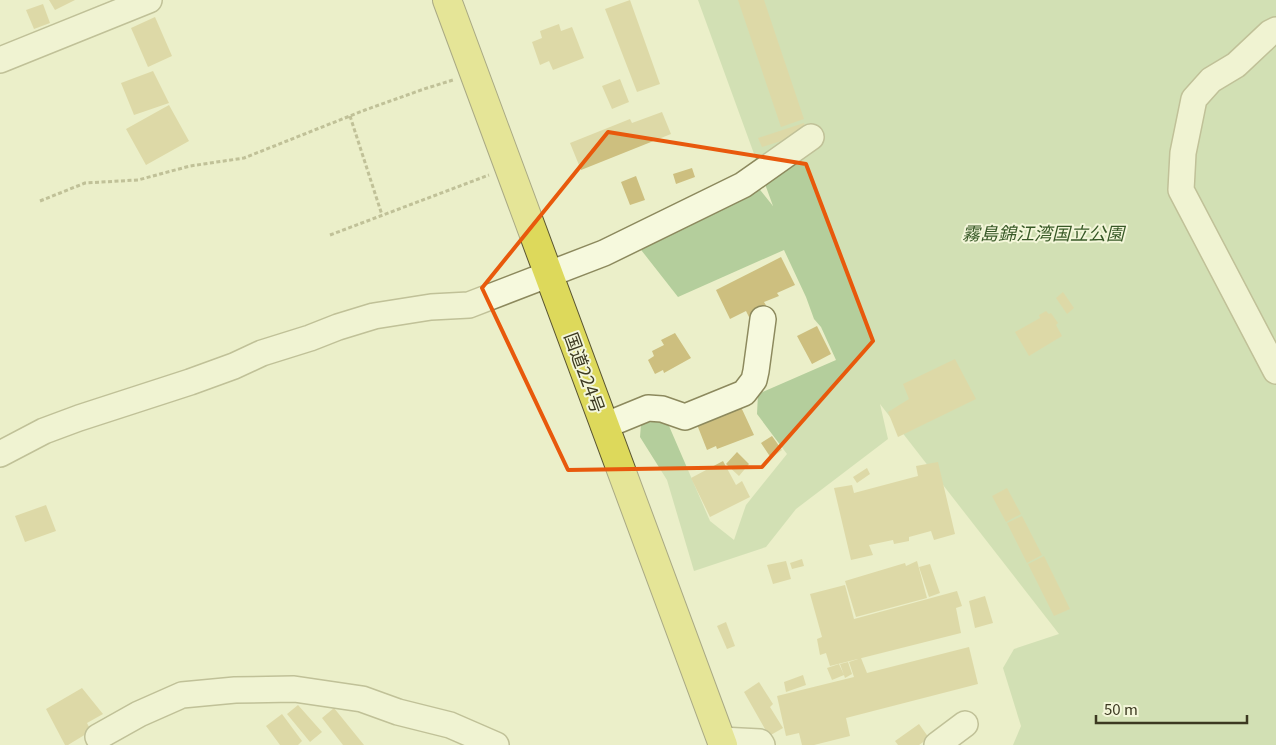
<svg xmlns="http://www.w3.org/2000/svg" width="1276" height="745" font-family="Georgia,'Noto Sans JP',serif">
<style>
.green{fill:#b4ce9c}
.building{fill:#cdbf7f}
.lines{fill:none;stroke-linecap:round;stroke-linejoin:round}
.minor-casing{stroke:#8c895d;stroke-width:28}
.highway-casing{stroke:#5a5531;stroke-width:30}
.path{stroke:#8c895d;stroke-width:3;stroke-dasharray:4 2.5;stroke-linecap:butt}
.minor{stroke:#f6f9dd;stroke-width:25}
.highway{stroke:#ddd95b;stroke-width:28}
.marked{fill:none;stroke:#e8590c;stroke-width:4;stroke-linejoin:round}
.labels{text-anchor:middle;stroke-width:4;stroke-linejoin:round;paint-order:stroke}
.park-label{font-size:18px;font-style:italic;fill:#385927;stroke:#f3f6d9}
.street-label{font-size:18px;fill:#3c3921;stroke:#f3f6d9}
</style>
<rect width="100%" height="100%" fill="#ebefc9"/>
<!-- green -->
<path class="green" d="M698 0H1276V745H1013L1021 726 1003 668 1014 649 1059 634 880 404 888 439 796 509 766 547 694 571 667 480 640 437 641 424 666 419 710 521 734 540 746 505 787 454 757 414 758 394 836 360 821 327 814 319 806 297 784 250 678 297 638 246 757 186 773 206Z"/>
<!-- building -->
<path class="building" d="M49 0H75L55 10Z
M630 0 660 84 637 92 605 9Z
M738 0H764L804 119 781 127Z
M43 4 50 23 34 29 26 10Z
M155 17 172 56 148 67 131 28Z
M559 24 561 31 572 27 584 58 553 70 549 61 540 65 532 42 542 38 540 31Z
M153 71 169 103 134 115 121 83Z
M620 79 629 102 612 109 602 86Z
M169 105 189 141 146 165 126 129Z
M662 112 671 134 581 170 570 143 630 119 632 123Z
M804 123 807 133 762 147 758 138Z
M692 168 695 177 676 184 673 174Z
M636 176 645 200 630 205 621 182Z
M781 257 795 285 777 293 779 296 764 302 767 307 749 317 746 311 730 319 716 290Z
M1063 292 1074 308 1067 314 1056 298Z
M1046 311 1049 314 1051 313 1058 323 1056 325 1062 336 1029 356 1015 332 1040 318 1039 315Z
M817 326 831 354 812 364 797 336Z
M675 333 691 358 664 373 663 370 655 374 648 360 654 356 652 351 664 345 661 340Z
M955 359 976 399 898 437 888 412 909 399 903 384Z
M736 403 739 409 741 407 754 435 717 449 716 446 707 450 696 422Z
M772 436 782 450 771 458 761 443Z
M737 452 749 464 739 476 726 464Z
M723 461 736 485 742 481 750 497 710 517 691 478Z
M938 462 955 534 934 540 931 531 909 537V541L894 544 893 540 869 545 873 555 851 560 834 488 852 485 854 493 918 476 916 466Z
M867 468 870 474 857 483 853 477Z
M1007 488 1021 514 1006 522 992 496Z
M46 505 56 531 25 542 15 516Z
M1022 516 1042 555 1027 563 1007 523Z
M1044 556 1070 609 1054 616 1028 564Z
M802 559 804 566 792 569 790 563Z
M786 561 791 579 773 584 767 565Z
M917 561 927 598 856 617 845 581 905 563 906 566Z
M930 564 940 593 929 597 919 567Z
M845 585 854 619 957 591 962 606 956 608 961 633 830 666 826 653 820 655 817 639 822 637 810 594Z
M985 596 993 623 975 628 969 601Z
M726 622 735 646 727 649 717 626Z
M969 647 978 684 846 718 850 736 814 745H802L799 733 786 736 777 696 854 677 849 662 861 658 867 673Z
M848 662 852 674 845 678 840 664Z
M839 664 844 675 832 680 827 668Z
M803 675 806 685 786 692 784 682Z
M759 682 773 704 770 707 783 728 769 736 744 692Z
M82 688 103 714 87 723 91 731 68 745H65L46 709Z
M298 705 322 732 310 742 287 714Z
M334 708 364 745H343L322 718Z
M282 714 302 741 298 745H280L266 726Z
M919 724 929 738 919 745H898L895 741Z"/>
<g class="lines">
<!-- minor casing -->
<g class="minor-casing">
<path id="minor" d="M1276 30 1270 33 1236 65 1211 80 1194 99 1183 153 1181 190 1276 371
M0 60 149 0
M604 426 648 408 662 409 685 417 744 393 754 380 756 371 763 319
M0 454 44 431 79 418 190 382 234 366 262 353 310 338 338 327 374 316 431 307 469 305 604 253 743 185 811 137
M98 737 139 714 182 695 235 690 294 689 362 699 398 712 450 725 496 745
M721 740 760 742 762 745
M937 745 965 724"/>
</g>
<!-- highway casing -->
<g class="highway-casing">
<path id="highway" d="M447 0 723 745"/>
</g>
<!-- path -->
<path class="path" d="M350 116 382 215
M40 201 85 183 138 180 190 166 244 158 365 110 424 89 453 80
M330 235 489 175"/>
<!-- minor -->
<use href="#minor" class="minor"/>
<!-- highway -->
<use href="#highway" class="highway"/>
</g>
<!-- marked area -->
<path d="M0 0H1276V745H0ZM608 132 806 164 873 341 762 467 568 470 482 288Z" fill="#ebefc9" fill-opacity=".55" fill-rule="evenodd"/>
<path class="marked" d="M608 132 806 164 873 341 762 467 568 470 482 288Z"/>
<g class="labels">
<!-- park labels -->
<g class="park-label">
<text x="1043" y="240">霧島錦江湾国立公園</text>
</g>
<!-- street labels -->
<g class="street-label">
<text transform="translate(584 373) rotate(70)" y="6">国道224号</text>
</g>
</g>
<!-- scale -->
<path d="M1096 715v8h151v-8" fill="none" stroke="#3c3921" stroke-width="2.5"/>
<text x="1104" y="715" font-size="15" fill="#3c3921" stroke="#f3f6d9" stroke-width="4" paint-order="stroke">50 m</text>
</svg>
